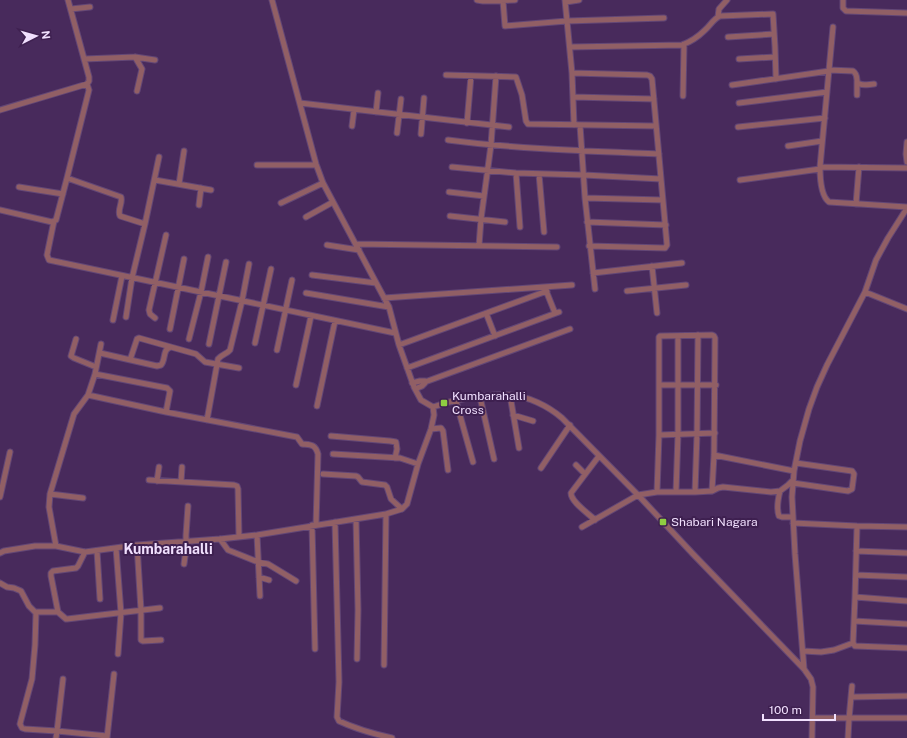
<svg xmlns="http://www.w3.org/2000/svg" width="907" height="738" font-family="'Public Sans',sans-serif">
<style>
.lines{fill:none;stroke-linecap:round;stroke-linejoin:round}
.minor-casing{stroke:#634776;stroke-width:7}
.minor{stroke:#915f65;stroke-width:5}
.poi-dot{fill:#8fcd42;stroke:#3e2050;stroke-width:1.5}
.labels{text-anchor:middle;stroke-width:4;stroke-linejoin:round;paint-order:stroke}
.poi-label{font-size:12px;fill:#f1e0fe;stroke:#3e2050;text-anchor:start}
.quarter-label{font-size:14px;font-weight:bold;fill:#f1e0fe;stroke:#3e2050}
</style>
<rect width="100%" height="100%" fill="#482a5c"/>
<g class="lines">
<!-- minor casing -->
<g class="minor-casing">
<path id="minor" d="M272 0 316 164 323 183 389 307 399 345 414 387 421 400 433 407C447 402 461 399 475 397 487 396 498 394 509 395 528 396 548 406 562 418L638 495 693 554 804 669 811 679 813 687 812 738
M477 0 483 1 515 0
M565 0 572 73 574 125
M843 0V8L846 11 907 13
M503 1 505 26 567 21 664 18
M566 2 579 0
M71 9 90 7
M718 17 719 9 727 0
M833 27 820 167C820 177 821 196 829 202L907 207
M728 37 774 34
M570 47 682 45C690 42 699 36 705 30 710 26 713 19 720 16L773 14 775 47 776 79
M135 57 142 69 137 91
M84 59 135 57 155 60
M739 59 775 57
M829 70 853 71C860 76 854 83 860 84 864 86 870 84 874 84
M572 73 647 75 650 76 652 79 667 245 665 248 589 246
M446 75 516 77 522 95 526 121 528 124 656 126
M732 85 829 71
M857 95V81
M683 96 684 44
M573 97 654 99
M300 103 509 127
M739 103 827 92
M0 110 87 84 89 81V77L68 0
M376 112 378 93
M467 123 471 76
M580 125 585 198 595 289
M352 126 354 110
M738 127 825 118
M397 133 401 99
M421 134 424 98
M448 140C518 149 588 151 659 154
M907 142 906 154 907 162
M788 146 822 141
M257 165H316
M452 167 516 173 584 175 661 179
M820 167 907 168
M516 173 520 227
M539 174 544 232
M67 178 121 197C123 203 117 210 120 216L145 224
M155 180 211 190
M740 180 820 169
M179 184 184 151
M19 187 63 194
M449 192 484 196
M585 198 663 200
M281 203 323 183
M856 204 859 167
M199 205 201 188
M0 210 52 222 56 220 67 178 89 90 87 84
M450 216 505 222
M306 217 333 202
M54 221 47 255 49 260 395 333
M587 222 666 225
M356 244 557 247
M327 245 359 250
M479 246 481 219 491 145 496 76
M652 266 657 313
M593 273 682 263
M312 275 376 283
M545 288 555 313
M627 291 686 285
M865 292 907 309
M306 293 389 307
M384 298 572 285
M486 313 495 336
M126 317 132 278 145 224 159 157
M155 318 150 314 149 310 166 235
M113 320 122 276
M170 329 184 259
M76 339 71 356 74 358 96 367
M189 339 201 292 208 257
M255 343 271 269
M209 344 226 262
M399 345 547 291
M277 350 292 280
M100 353 157 366 161 365C166 360 162 349 171 347L196 354 205 362 239 368
M130 360 137 339 139 338 171 347
M407 368 559 312
M95 374 167 388 170 391 166 412
M425 382 570 329
M412 383 420 381H425V383L422 386 415 389
M296 385 311 316
M659 385H716
M88 395 166 412 297 437 302 444C311 445 315 444 318 454L316 525
M510 395 519 448
M480 397 494 459
M456 401 473 462
M317 406 335 321
M513 415 533 421
M207 420 218 359C222 354 227 354 230 350L242 301 249 264
M431 429 441 428 443 431 448 470
M659 435 715 433
M331 436 390 441 396 442 397 449 395 458
M333 454 400 458 418 464
M714 455 794 471
M576 465 585 474
M541 468 570 425
M323 474 356 476 358 477 362 482 385 485 387 487 391 499 402 509
M149 480 234 485 237 486 238 489 239 537
M157 481 159 467
M181 482 182 467
M793 483 848 491 852 489 854 474 852 471 796 463
M712 491 718 488 723 487 771 492 780 491 788 485 793 480
M780 491C778 499 776 508 779 516L782 517H793
M676 492 678 434V336
M695 492 697 434 698 335
M50 494 83 498
M0 497 10 452
M356 519 358 610 357 659
M595 520C588 513 571 502 571 493L599 456
M335 522 339 682 337 717 339 721C356 729 374 734 392 738
M793 523 857 526 907 527
M312 525 315 649
M857 526 855 597 853 643 855 646 907 648
M582 527 638 495 657 492H695L712 491 714 455 715 338 714 336 712 335 660 336 659 337V435L657 492
M257 535 260 596
M220 539 228 550 258 562 268 564 296 581
M137 545 141 610V640L143 641 161 640
M56 546 49 507 50 494 74 414 88 395 95 374 101 344
M116 548 121 613 118 654
M97 551 100 599
M856 551 907 553
M0 553 4 551 35 546H56L85 552 137 545 220 539 257 535 386 514 402 509 407 504 418 464 431 429 434 415 433 407
M184 564 186 549V535L188 506
M856 575 907 577
M259 577 269 580
M0 583 7 587 14 588 21 591 29 606 36 613
M855 597 907 601
M58 612 51 576V573L53 571 76 568 78 566 85 552
M854 621 907 624
M803 651 821 652 834 650 853 643
M384 665 386 514
M804 669 795 554 792 497 794 471 800 441 809 409 817 387 827 365 865 292 876 260 888 238 907 208
M63 679 57 731 25 729 22 728 20 724 21 720 32 679 35 645 36 613 37 612H58L66 619H67L160 608
M851 697 852 686
M813 718H907
M56 738 57 731 107 736
M107 738 114 674
M848 738 849 719 851 697 907 696"/>
</g>
<!-- minor -->
<use href="#minor" class="minor"/>
</g>
<!-- markers -->
<g class="poi-dot">
<rect x="440" y="399" width="8" height="8" rx="2"/>
<rect x="659" y="518" width="8" height="8" rx="2"/>
</g>
<g class="labels">
<!-- poi labels -->
<g class="poi-label">
<text x="452" y="400">Kumbarahalli<tspan x="452" dy="14">Cross</tspan></text>
<text x="671" y="526">Shabari Nagara</text>
</g>
<!-- quarter labels -->
<g class="quarter-label">
<text x="168" y="554">Kumbarahalli</text>
</g>
</g>
<!-- north arrow -->
<g transform="translate(36 36) rotate(84)" stroke="#3e2050" stroke-width="3" paint-order="stroke">
<path d="M0-3L7 15L0 10L-7 15Z" fill="#f1e0fe"/>
<text y="-6" font-size="11" font-weight="bold" text-anchor="middle" fill="#f1e0fe">N</text>
</g>
<!-- scale -->
<path d="M763 714v6h72v-6" fill="none" stroke="#f1e0fe" stroke-width="2"/>
<text x="769" y="714" font-size="12" fill="#f1e0fe" stroke="#3e2050" stroke-width="3" paint-order="stroke">100 m</text>
</svg>
